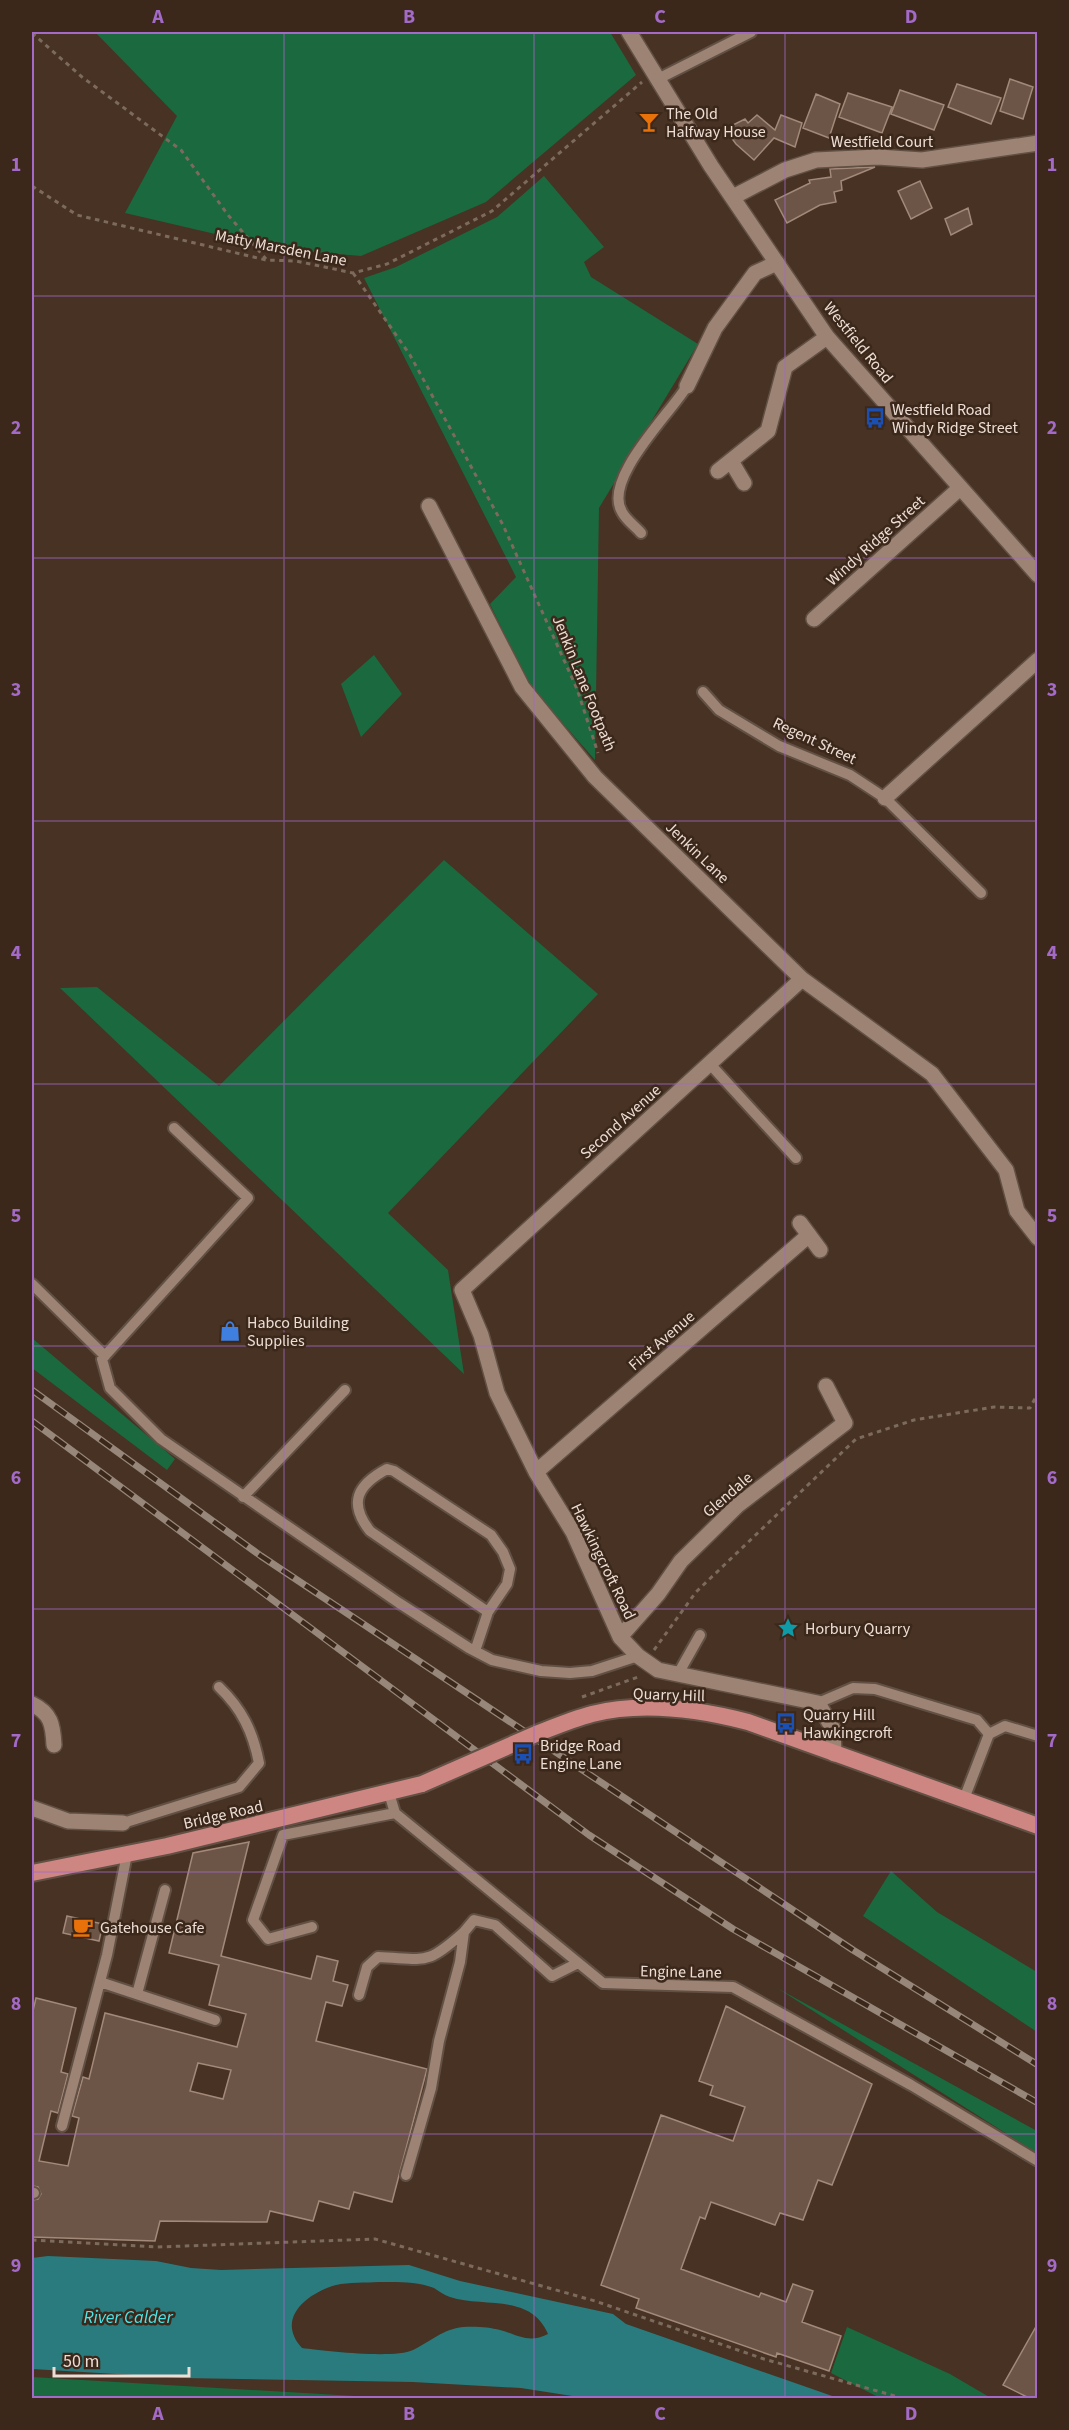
<svg xmlns="http://www.w3.org/2000/svg" width="1069" height="2430" font-family="'Source Sans 3',sans-serif">
<style>
.green{fill:#1a693f}
.water{fill:#2a7b7d;fill-rule:evenodd}
.building{fill:#6c5547;stroke:#a28979;stroke-width:1.5;fill-rule:evenodd}
.lines{fill:none;stroke-linecap:round;stroke-linejoin:round}
.service-casing{stroke:#625044;stroke-width:14}
.minor-casing{stroke:#625044;stroke-width:18}
.secondary-casing{stroke:#625044;stroke-width:18}
.trunk-casing{stroke:#625044;stroke-width:20}
.path{stroke:#7c6a5d;stroke-width:3;stroke-dasharray:4.5 4.5;stroke-linecap:butt}
.service{stroke:#9c8373;stroke-width:10}
.minor{stroke:#9c8373;stroke-width:15}
.secondary{stroke:#9c8373;stroke-width:15}
.trunk{stroke:#ce8682;stroke-width:16}
.rail-casing{stroke:#97867a;stroke-width:7}
.rail{stroke:#3c281b;stroke-width:4.5;stroke-dasharray:14;stroke-linecap:butt}
.trunk-bridge-casing{stroke:#625044;stroke-width:20;stroke-linecap:butt}
.trunk-bridge{stroke:#ce8682;stroke-width:16}
.grid{fill:none;stroke:#a36ac7;stroke-width:1.5;stroke-opacity:0.55}
.labels{text-anchor:middle;stroke-width:5;stroke-linejoin:round;paint-order:stroke}
.poi-label{font-size:16px;fill:#ecded5;stroke:#3c281b;text-anchor:start}
.street-label{font-size:16px;fill:#ecded5;stroke:#3c281b}
.water-label{font-size:18px;font-style:italic;fill:#4ce6e9;stroke:#3c281b}
.neatline{fill:none;stroke:#a36ac7;stroke-width:2}
.grid-label{font-size:20px;text-anchor:middle;font-weight:bold;fill:#a36ac7}
</style>
<rect width="100%" height="100%" fill="#473224"/>
<!-- green -->
<path class="green" d="M95 32H610L636 75 486 202 361 256 279 249 125 213 177 116Z
M544 176 604 247 584 262 591 277 698 344 599 508 595 760 529 685 490 604 516 577 364 278 396 267 497 217Z
M374 655 402 694 361 737 341 684Z
M444 860 598 994 388 1213 448 1270 464 1374 60 988 97 987 219 1086Z
M32 1338 175 1459 167 1470 32 1368Z
M891 1871 937 1912 1037 1972V2032L863 1916Z
M777 1988 1037 2131V2153Z
M847 2327 950 2374 991 2398H880L831 2373Z
M32 2377 389 2398H32Z"/>
<!-- water -->
<path class="water" d="M48 2256 156 2261 191 2268 221 2270 409 2265 460 2281 613 2314 626 2324 838 2398H585L521 2388 413 2382 183 2378 32 2369V2258ZM379 2282C397 2282 416 2281 434 2288 439 2291 444 2295 450 2297 484 2308 531 2293 548 2334 529 2344 518 2335 500 2330 490 2327 474 2326 463 2327 443 2329 430 2342 413 2350 394 2359 324 2351 302 2348 275 2319 307 2293 336 2285 349 2282 365 2283 379 2282Z"/>
<!-- building -->
<path class="building" d="M1010 79 1033 87 1023 119 1000 111Z
M957 84 1001 98 991 124 948 107Z
M900 90 944 105 934 130 891 114Z
M848 93 892 107 882 133 839 117Z
M816 94 840 104 829 138 803 128Z
M757 115 775 130 781 115 802 123 795 147 774 138 754 160 736 144 725 129 745 119 748 123Z
M875 167 841 181 842 190 834 192 836 202 820 205 787 223 775 200 810 183 809 180 831 177 830 169Z
M920 181 932 208 911 219 898 191Z
M968 208 972 224 951 235 945 219Z
M249 1842 221 1956 311 1979 317 1956 338 1961 333 1981 348 1985 342 2006 326 2002 316 2041 427 2069 392 2202 354 2192 349 2209 319 2201 313 2221 270 2211 267 2222 160 2221 155 2241 32 2237V2200L38 2199 41 2194 38 2187 32 2186V2015L36 1998 76 2008 61 2072 68 2074 58 2113 51 2111 39 2161 68 2166 79 2118 72 2116 83 2077 89 2079 105 2013 237 2047 246 2014 209 2005 219 1965 169 1953 193 1853ZM198 2063 231 2070 223 2099 190 2091Z
M67 1916 103 1924 99 1941 63 1933Z
M726 2006 872 2084 832 2185 818 2180 803 2220 780 2213 775 2225 711 2202 705 2219 700 2217 681 2269 759 2297 761 2293 786 2302 793 2284 813 2291 802 2322 841 2336 829 2371 777 2353 776 2357 636 2308 639 2299 601 2285 661 2115 733 2141 745 2107 710 2095 713 2086 699 2081Z
M1038 2323V2398H1029L1003 2385Z"/>
<g class="lines">
<!-- service casing -->
<g class="service-casing">
<path id="service" d="M656 80 751 32
M641 533C635 526 626 520 622 512 602 479 671 413 687 386
M703 692 719 710 779 746 850 775 885 798 981 893
M709 1063 796 1158
M174 1128 248 1198 102 1359 110 1388 161 1439 399 1603 469 1648 492 1660 541 1671 570 1673 592 1671 638 1656
M32 1284 105 1356
M243 1497 345 1390
M475 1651 488 1612 507 1584 510 1569 503 1552 491 1535 394 1471 387 1469C357 1485 348 1503 370 1531L488 1612
M678 1674 700 1635
M818 1703 853 1688 875 1689 977 1720 989 1734
M389 1793 395 1813 603 1983 733 1987 911 2085 1038 2161
M964 1799 989 1734 1005 1726 1038 1736
M123 1823 239 1787 259 1763C253 1732 242 1709 219 1687
M312 1927 268 1939 253 1920 283 1835 395 1813
M100 1982 215 2020
M137 1994 165 1890
M359 1995 367 1967 378 1957C427 1959 426 1966 464 1932
M62 2126 107 1955 127 1854
M406 2175 431 2088 439 2041 460 1962 464 1932 474 1920 495 1925 552 1976 578 1963
M32 2193H34"/>
</g>
<!-- minor casing -->
<g class="minor-casing">
<path id="minor" d="M733 197 785 170 816 160 878 157 922 160 1038 143
M687 386 715 328 755 273 777 263
M731 461 744 483
M718 471 768 431 785 367 827 337
M429 506 522 687 595 777 802 979 932 1074 1006 1170 1017 1211 1038 1238
M814 619 960 488
M885 798 1038 660
M802 979 462 1290 481 1335 497 1393 536 1472 573 1532 620 1637 638 1656 658 1670 818 1703 833 1729 834 1754
M800 1223 820 1250
M536 1472 809 1235
M620 1637 658 1594 681 1561 738 1505 845 1423 826 1386
M32 1704C51 1713 53 1725 54 1745
M32 1808 68 1821 123 1823"/>
</g>
<!-- secondary casing -->
<g class="secondary-casing">
<path id="secondary" d="M629 32 711 166 827 337 1038 575"/>
</g>
<!-- trunk casing -->
<g class="trunk-casing">
<path id="trunk" d="M536 1734C554 1727 573 1719 592 1714 643 1701 698 1709 748 1722L1038 1826
M32 1873 167 1846 422 1784"/>
</g>
<!-- path -->
<path class="path" d="M32 33 82 77 181 150 228 215 266 259
M32 186 77 215 266 260 296 261 353 273 387 264 492 211 642 82
M353 273 410 355 503 525 577 689 598 753
M654 1650 696 1592 856 1439 914 1420 994 1407 1030 1408 1038 1393
M582 1697 641 1676
M32 2240 157 2247 375 2239 595 2301 764 2359 902 2398"/>
<!-- service -->
<use href="#service" class="service"/>
<!-- minor -->
<use href="#minor" class="minor"/>
<!-- secondary -->
<use href="#secondary" class="secondary"/>
<!-- trunk -->
<use href="#trunk" class="trunk"/>
<!-- rail casing -->
<g class="rail-casing">
<path id="rail" d="M32 1390 261 1556 853 1950 1038 2065
M32 1421 589 1835 733 1929 1038 2103"/>
</g>
<!-- rail -->
<use href="#rail" class="rail"/>
<!-- trunk-bridge casing -->
<g class="trunk-bridge-casing">
<path id="trunk-bridge" d="M422 1784 536 1734"/>
</g>
<!-- trunk-bridge -->
<use href="#trunk-bridge" class="trunk-bridge"/>
</g>
<!-- grid -->
<path class="grid" d="M284 32V2398M534 32V2398M785 32V2398M32 296H1038M32 558H1038M32 821H1038M32 1084H1038M32 1346H1038M32 1609H1038M32 1872H1038M32 2134H1038"/>
<!-- icons -->
<defs>
<g id="bar-bare" transform="scale(1.62)"><path d="M-6-5H6L.8 .8V4.5H3.5V6h-7V4.5H-.8V.8Z" fill="#e8710a" stroke="#3c281b" stroke-width="2.5" paint-order="stroke"/></g>
<g id="bus-bare" transform="scale(1.62)"><path d="M-5-6H5V4H4V6H2V4H-2V6H-4V4H-5ZM-3.5-4V0h7V-4ZM-3.5 1.2v1.5H-2V1.2ZM2 1.2v1.5H3.5V1.2Z" fill="#1a4fb4" stroke="#3c281b" stroke-width="2.5" paint-order="stroke"/></g>
<g id="shop-bare" transform="scale(1.62)"><path d="M-5-2.5h2.3a2.7 3.5 0 0 1 5.4 0H5L5.5 6h-11ZM-1.5-2.5h3a1.5 2.3 0 0 0-3 0Z" fill="#3f7fe0" stroke="#3c281b" stroke-width="2.5" paint-order="stroke"/></g>
<g id="sight-bare" transform="scale(1.62)"><path d="M0-6L1.8-2.2L6-1.7L2.9 1.2L3.7 5.4L0 3.3L-3.7 5.4L-2.9 1.2L-6-1.7L-1.8-2.2Z" fill="#0f9aa8" stroke="#3c281b" stroke-width="2.5" paint-order="stroke"/></g>
<g id="cafe-bare" transform="scale(1.62)"><path d="M-5.5-4.5H6V0H3Q3 3.5 0 3.5H-2.5Q-5.5 3.5-5.5 0ZM3-3.2v2h1.7v-2ZM-6 4.5H4V6H-6Z" fill="#e8710a" stroke="#3c281b" stroke-width="2.5" paint-order="stroke"/></g>
</defs>
<g fill-rule="evenodd">
<use href="#bar-bare" x="649" y="122"/>
<use href="#bus-bare" x="875" y="418"/>
<use href="#shop-bare" x="230" y="1331"/>
<use href="#sight-bare" x="788" y="1628"/>
<use href="#bus-bare" x="786" y="1723"/>
<use href="#bus-bare" x="523" y="1754"/>
<use href="#cafe-bare" x="83" y="1927"/>
</g>
<g class="labels">
<!-- poi labels -->
<g class="poi-label">
<text x="666" y="119">The Old<tspan x="666" dy="18">Halfway House</tspan></text>
<text x="892" y="415">Westfield Road<tspan x="892" dy="18">Windy Ridge Street</tspan></text>
<text x="247" y="1328">Habco Building<tspan x="247" dy="18">Supplies</tspan></text>
<text x="805" y="1634">Horbury Quarry</text>
<text x="803" y="1720">Quarry Hill<tspan x="803" dy="18">Hawkingcroft</tspan></text>
<text x="540" y="1751">Bridge Road<tspan x="540" dy="18">Engine Lane</tspan></text>
<text x="100" y="1933">Gatehouse Cafe</text>
</g>
<!-- street labels -->
<g class="street-label">
<text x="882" y="147">Westfield Court</text>
<text transform="translate(281 247) rotate(11)" y="6">Matty Marsden Lane</text>
<text transform="translate(859 342) rotate(51)" y="6">Westfield Road</text>
<text transform="translate(875 540) rotate(-42)" y="6">Windy Ridge Street</text>
<text transform="translate(585 683) rotate(68)" y="6">Jenkin Lane Footpath</text>
<text transform="translate(815 740) rotate(25)" y="6">Regent Street</text>
<text transform="translate(698 852) rotate(44)" y="6">Jenkin Lane</text>
<text transform="translate(620 1121) rotate(-42)" y="6">Second Avenue</text>
<text transform="translate(661 1340) rotate(-41)" y="6">First Avenue</text>
<text transform="translate(727 1494) rotate(-41)" y="6">Glendale</text>
<text transform="translate(604 1561) rotate(64)" y="6">Hawkingcroft Road</text>
<text transform="translate(669 1694) rotate(2)" y="6">Quarry Hill</text>
<text transform="translate(223 1814) rotate(-13)" y="6">Bridge Road</text>
<text transform="translate(681 1971) rotate(1)" y="6">Engine Lane</text>
</g>
<!-- water labels -->
<g class="water-label">
<text x="128" y="2323">River Calder</text>
</g>
</g>
<!-- border -->
<rect width="1069" height="2430" fill="none" stroke="#3c281b" stroke-width="66"/>
<!-- scale -->
<path d="M54 2367v9h135v-9" fill="none" stroke="#ecded5" stroke-width="3"/>
<text x="63" y="2367" font-size="18" fill="#ecded5" stroke="#3c281b" stroke-width="4.5" paint-order="stroke">50 m</text>
<rect x="33" y="33" width="1003" height="2364" class="neatline"/>
<g class="grid-label">
<text x="158" y="23">A</text>
<text x="409" y="23">B</text>
<text x="660" y="23">C</text>
<text x="911" y="23">D</text>
<text x="16" y="171">1</text>
<text x="1052" y="171">1</text>
<text x="16" y="434">2</text>
<text x="1052" y="434">2</text>
<text x="16" y="696">3</text>
<text x="1052" y="696">3</text>
<text x="16" y="959">4</text>
<text x="1052" y="959">4</text>
<text x="16" y="1222">5</text>
<text x="1052" y="1222">5</text>
<text x="16" y="1484">6</text>
<text x="1052" y="1484">6</text>
<text x="16" y="1747">7</text>
<text x="1052" y="1747">7</text>
<text x="16" y="2010">8</text>
<text x="1052" y="2010">8</text>
<text x="16" y="2272">9</text>
<text x="1052" y="2272">9</text>
<text x="158" y="2420">A</text>
<text x="409" y="2420">B</text>
<text x="660" y="2420">C</text>
<text x="911" y="2420">D</text>
</g>
</svg>
